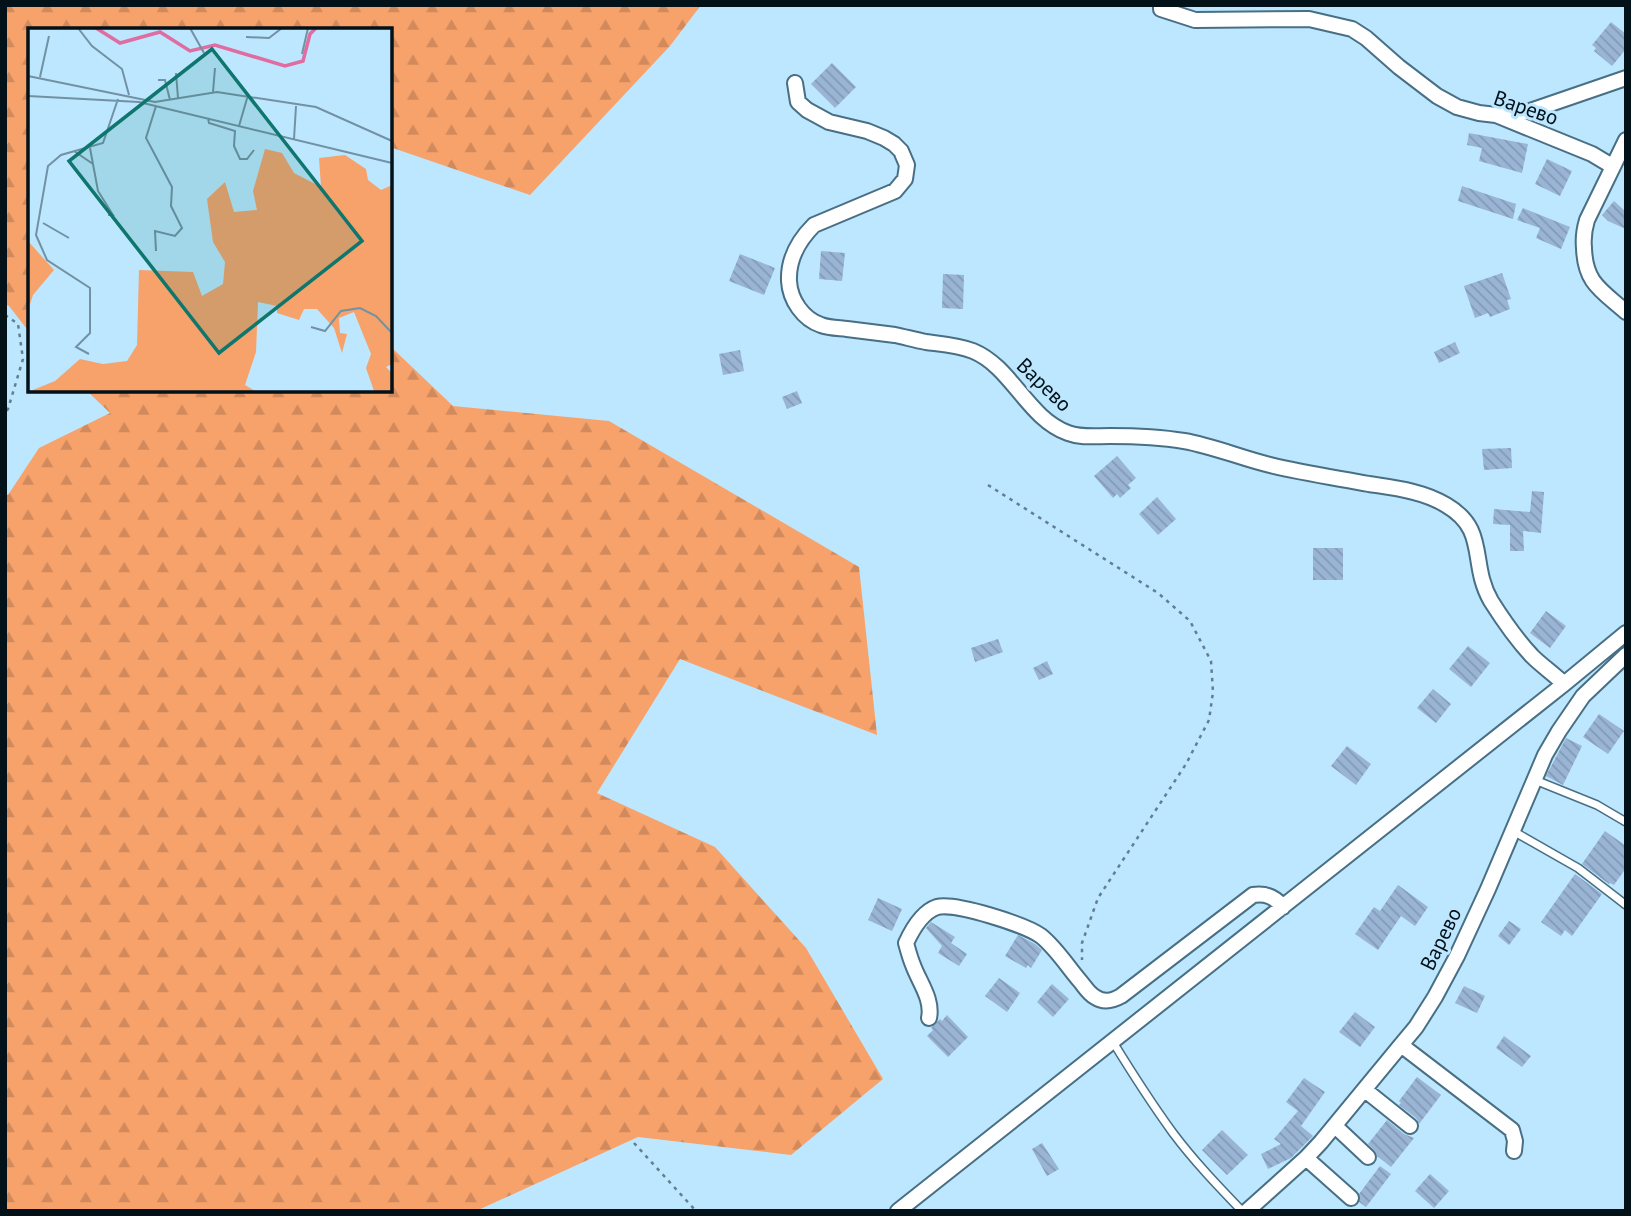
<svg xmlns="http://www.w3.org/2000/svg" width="1631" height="1216" font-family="'PT Sans',sans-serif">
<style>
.forest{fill:url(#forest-firs)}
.building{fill:url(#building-back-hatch)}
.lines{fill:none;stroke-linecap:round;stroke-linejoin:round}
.service-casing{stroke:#486f84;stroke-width:10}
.minor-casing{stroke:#486f84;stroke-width:18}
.path{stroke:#627f8f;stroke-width:2.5;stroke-dasharray:3.5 5;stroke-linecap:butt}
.service{stroke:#fff;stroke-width:7}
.minor{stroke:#fff;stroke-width:14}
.labels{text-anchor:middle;stroke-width:6;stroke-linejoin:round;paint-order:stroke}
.street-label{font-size:21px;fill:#031119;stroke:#bce7ff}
.inset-river{fill:none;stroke:#e06ca1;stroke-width:3.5}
.inset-road{fill:none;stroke:#7291a3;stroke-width:2}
.view{fill:#0f766e;fill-opacity:0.15;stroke:#0f766e;stroke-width:3.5}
.inset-edge{fill:none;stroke:#031119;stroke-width:3.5}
</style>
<defs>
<pattern id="forest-firs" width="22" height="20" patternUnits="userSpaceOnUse" patternTransform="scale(1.75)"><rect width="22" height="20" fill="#f7a26b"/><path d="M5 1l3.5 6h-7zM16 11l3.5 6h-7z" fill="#d28a5c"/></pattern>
<pattern id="building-back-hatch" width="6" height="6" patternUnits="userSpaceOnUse" patternTransform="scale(1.75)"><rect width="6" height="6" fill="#99b4d4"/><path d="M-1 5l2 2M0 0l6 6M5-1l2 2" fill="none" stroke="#829ab5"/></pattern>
</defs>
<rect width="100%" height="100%" fill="#bce7ff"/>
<!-- forest -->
<path class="forest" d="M5 5H701L670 46 530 195 390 147V30H30V333L9 306 5 304Z
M390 346 453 406 609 421 859 567 877 735 680 659 597 793 715 847 806 948 883 1079 791 1155 638 1137 476 1211H5V494L8 495 39 448 110 413 86 390H390Z"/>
<!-- building -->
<path class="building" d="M1611 22 1626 34V49L1612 66 1594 51 1596 48 1592 45Z
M832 63 856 87 835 108 811 84Z
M1469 133 1528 144 1522 173 1479 161 1482 148 1467 145Z
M1547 159 1572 171 1560 196 1535 184Z
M1462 186 1516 204 1513 219 1458 201Z
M1614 201 1626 212V229L1608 221 1602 215Z
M1523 208 1570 227 1561 249 1536 238 1540 228 1517 220Z
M821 251 845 253 842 281 819 279Z
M740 254 775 268 764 295 729 281Z
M1502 273 1511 299 1507 300 1510 309 1490 317 1488 313 1475 318 1464 286Z
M943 274 964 275 963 309 942 308Z
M1455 342 1460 353 1439 363 1434 352Z
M740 350 744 371 723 375 719 354Z
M797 391 802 403 787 409 782 397Z
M1511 448 1512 468 1484 470 1482 449Z
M1117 456 1136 478 1128 485 1131 488 1120 498 1117 494 1113 498 1094 476Z
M1532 491 1544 492 1541 533 1523 531 1524 551H1510V525L1493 524 1494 509 1530 512Z
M1157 497 1176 519 1158 535 1139 514Z
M1313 548H1343V580H1313Z
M1546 611 1566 626 1550 648 1530 633Z
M998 639 1003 652 975 662 971 648Z
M1468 646 1490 663 1471 687 1449 669Z
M1047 661 1053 674 1039 680 1033 668Z
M1433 689 1451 704 1436 723 1417 708Z
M1599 714 1624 731 1608 754 1583 737Z
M1566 738 1582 746 1563 785 1546 776Z
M1347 746 1371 764 1356 785 1331 766Z
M1605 831 1626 846V868L1614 885 1610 883 1609 884 1582 864Z
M1575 874 1602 894 1572 936 1565 930 1561 936 1541 922Z
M1398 885 1428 907 1415 926 1401 916 1378 950 1355 934 1374 907 1380 911Z
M878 898 902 909 892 931 868 920Z
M1509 921 1521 929 1509 945 1498 936Z
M931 922 955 937 951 943 967 954 959 966 938 953 942 946 926 928Z
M1018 935 1035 944 1042 950 1031 968 1028 965 1026 968 1005 956Z
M999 978 1020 993 1007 1012 985 996Z
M1052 984 1069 999 1053 1017 1037 1002Z
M1464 986 1485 996 1477 1013 1455 1003Z
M1355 1012 1375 1027 1360 1047 1339 1032Z
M947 1015 968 1037 948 1057 927 1036 933 1030 931 1028 940 1019 942 1021Z
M1504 1036 1531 1056 1522 1067 1496 1048Z
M1417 1077 1441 1095 1419 1124 1416 1118 1399 1105 1401 1103 1399 1101Z
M1304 1078 1325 1092 1301 1126 1313 1136 1291 1158 1268 1169 1261 1154 1281 1144 1274 1139 1298 1111 1286 1102Z
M1387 1120 1404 1134 1414 1138 1391 1167 1377 1156 1375 1151 1368 1144Z
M1222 1130 1248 1155 1227 1175 1202 1150Z
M1042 1143 1059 1169 1047 1176 1032 1149Z
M1380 1166 1391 1174 1366 1207 1359 1202V1194Z
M1430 1174 1449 1191 1434 1208 1415 1191Z"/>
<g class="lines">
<!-- service casing -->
<g class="service-casing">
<path id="service" d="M1535 780 1597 805 1626 822
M1513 831 1578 868 1626 905
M1113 1042C1132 1073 1152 1104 1173 1133 1194 1161 1218 1186 1242 1211"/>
</g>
<!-- minor casing -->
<g class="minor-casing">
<path id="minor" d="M1161 5V9L1195 20 1309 19 1352 29 1366 38 1399 67 1437 96 1457 107 1479 113 1496 115 1592 154 1612 166
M795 83 798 102 807 110 829 122 867 131 884 138 894 144 901 151 907 165 905 179 895 191 814 225C799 240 788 258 789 281 790 300 803 319 821 325 829 328 839 328 847 329 863 331 879 333 895 335 905 337 915 340 926 342 941 344 958 345 973 351 1012 367 1027 418 1068 433 1081 438 1095 436 1110 436 1134 436 1160 437 1184 441 1213 446 1241 458 1270 465 1303 473 1337 478 1369 484 1395 488 1423 491 1446 505 1489 530 1469 563 1491 601 1503 620 1517 640 1532 656 1542 666 1554 674 1564 684
M1500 115 1527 112 1626 78
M1626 140 1587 220C1584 230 1583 238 1584 248 1585 283 1601 290 1626 312
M929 1018C933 999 919 982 913 965 910 958 908 950 906 943 912 930 922 912 937 907 955 902 1026 925 1041 936 1056 948 1068 967 1080 981 1085 987 1089 994 1095 997 1104 1003 1112 1001 1121 996L1253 895C1266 893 1275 897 1283 907
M1401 1045 1512 1130 1515 1141 1514 1151
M1365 1090 1410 1126
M1335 1126 1368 1157
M1306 1158 1351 1198
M898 1211 1564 684 1626 633
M1247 1211 1306 1158 1321 1142 1401 1045 1416 1027 1435 997 1457 956 1488 889 1545 755 1559 731 1583 696 1626 655"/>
</g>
<!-- path -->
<path class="path" d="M5 315 18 324 23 359 8 409 5 413
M988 485 1158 593 1190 621 1211 661 1213 692 1209 720 1186 764 1098 898 1082 943V960
M634 1143 696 1211"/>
<!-- service -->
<use href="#service" class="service"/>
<!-- minor -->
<use href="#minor" class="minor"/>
</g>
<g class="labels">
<!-- street labels -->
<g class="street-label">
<text transform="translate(1526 108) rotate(19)" y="7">Варево</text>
<text transform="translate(1044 385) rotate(44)" y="7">Варево</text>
<text transform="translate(1441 939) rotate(-64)" y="7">Варево</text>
</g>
</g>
<!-- overview -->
<g transform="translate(28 28)">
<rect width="364" height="364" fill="#bce7ff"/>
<path d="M237 121 254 125 266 145 293 159 291 130 317 127 338 141 340 152 353 162 364 157V336L358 339 364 345V363H346L338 340 343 326 326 284 311 290 312 305 319 306 314 325 306 300 289 281H276L271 292 249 285V278L230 274 228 324 217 357 229 364H0L27 353 52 331 75 336 99 333 109 317 111 242 165 244 174 268 195 256 197 234 185 214 179 171 197 154 206 184 229 182 225 163ZM0 213 26 242 5 267 0 282Z" fill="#f7a26b"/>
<path class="inset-river" d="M68 0 92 15 132 4 162 23 187 17 257 38 275 33 282 6 288 0"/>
<path class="inset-road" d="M50 0 64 18 94 41 101 67M162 0 176 25M218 9 241 10 254 0M274 26 280 0M148 45 150 70M0 48 127 74 189 64 288 79 364 113M12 49 21 8M130 52H137L142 72M185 64 187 40M0 68 111 74 364 135M128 78 118 110 144 159 143 178 154 200 147 208 127 203 128 223M180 90 181 95 207 103 206 118 212 131H219L226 122M211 98 220 67M266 111 268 78M62 120 70 163 85 187H80M46 123 65 136M15 195 41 210M283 299 297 303 313 283 332 280 348 288 364 305M61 326 48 319 62 305V260L19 232 8 207 20 138 33 127 75 115 90 71"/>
<path class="view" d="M184 21 334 213 191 325 41 133Z"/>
<rect width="364" height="364" class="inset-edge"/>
</g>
<!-- border -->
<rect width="1631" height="1216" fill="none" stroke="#031119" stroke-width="14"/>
</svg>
